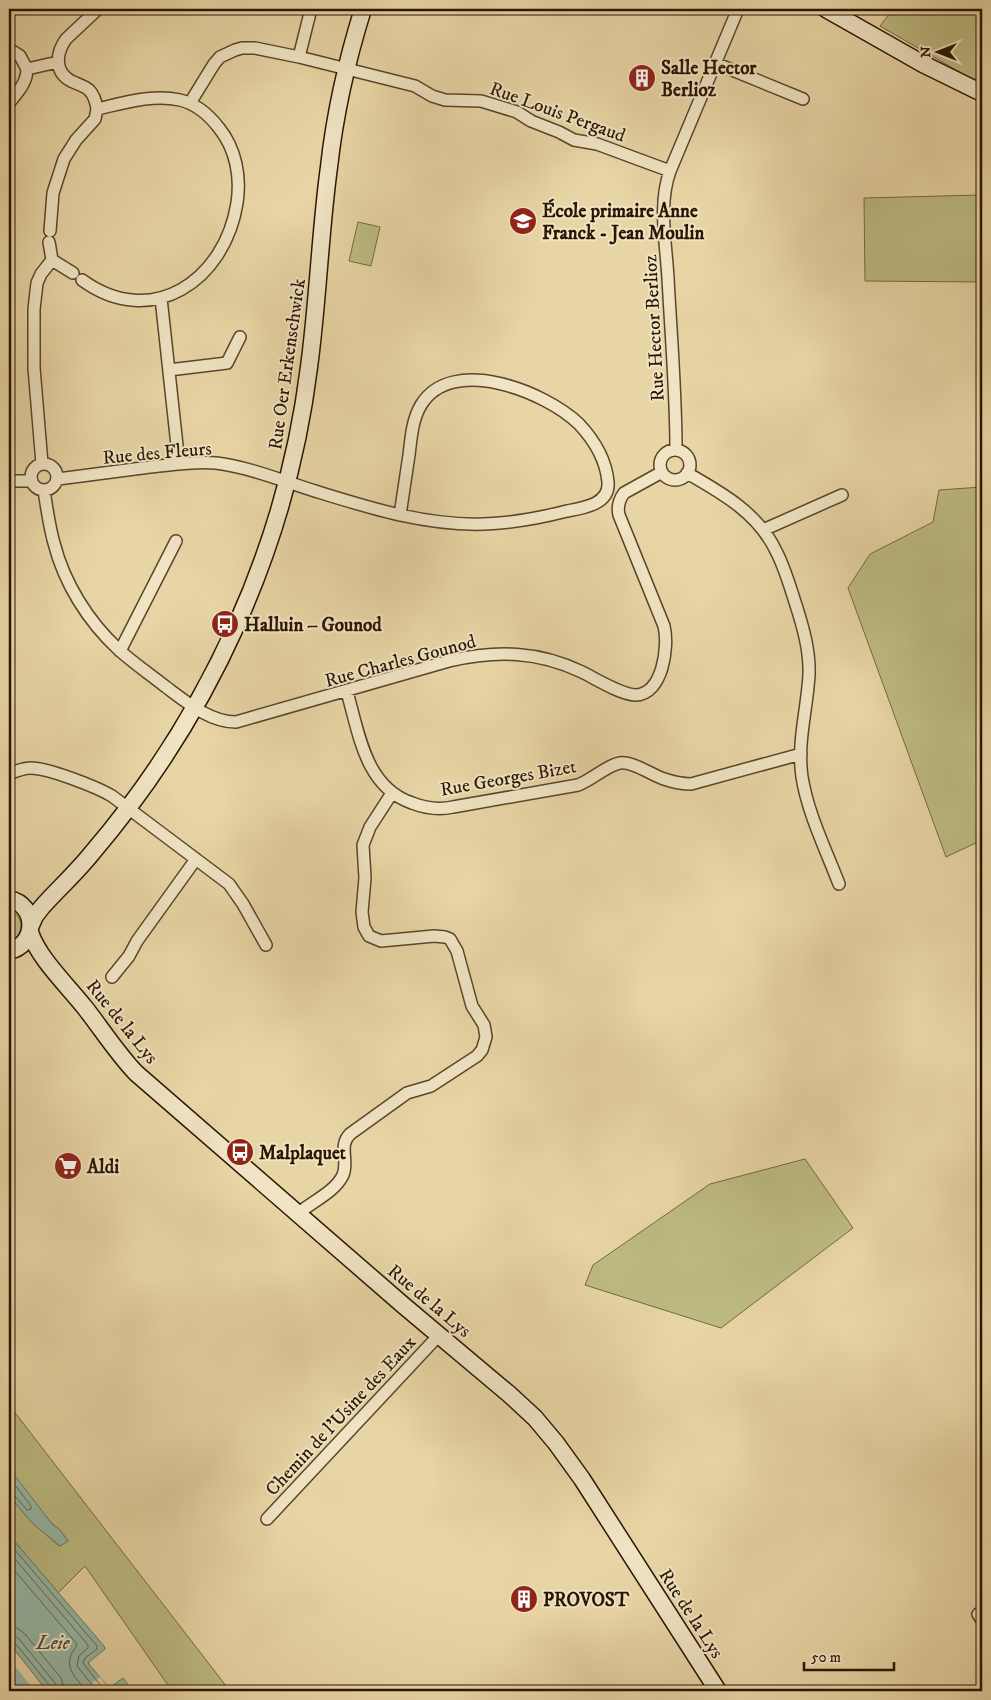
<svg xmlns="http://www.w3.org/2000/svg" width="991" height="1700" font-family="'IM FELL DW Pica',serif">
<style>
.green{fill:#bdbb81;stroke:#746841}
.water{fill:#97b9a8;stroke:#6b7765}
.pier{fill:#e8d5a5}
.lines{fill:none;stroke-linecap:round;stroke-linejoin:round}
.shore{stroke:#606754;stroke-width:1}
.street-casing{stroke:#5a452a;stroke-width:14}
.secondary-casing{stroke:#2a1501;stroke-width:19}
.street{stroke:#f0e4c4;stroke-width:11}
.secondary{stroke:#f0e4c4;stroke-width:16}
.labels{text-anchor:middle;stroke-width:4;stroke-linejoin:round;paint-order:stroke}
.poi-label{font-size:19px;font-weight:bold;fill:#2a1501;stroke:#f0e4c4;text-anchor:start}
.street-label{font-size:19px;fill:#2a1501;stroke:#f0e4c4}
.water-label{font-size:20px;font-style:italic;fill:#504e3b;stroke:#f0e4c4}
</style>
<rect width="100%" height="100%" fill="#e8d5a5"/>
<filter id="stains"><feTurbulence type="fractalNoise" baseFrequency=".004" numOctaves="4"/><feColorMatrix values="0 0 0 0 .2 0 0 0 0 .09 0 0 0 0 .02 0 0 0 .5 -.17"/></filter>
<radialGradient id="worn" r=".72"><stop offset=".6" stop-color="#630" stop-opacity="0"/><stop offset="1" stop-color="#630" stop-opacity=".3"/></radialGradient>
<!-- green -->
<path class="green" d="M893 9H982V85L880 26Z
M979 195 982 282 865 281 864 198Z
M358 222 380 227 371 266 349 261Z
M982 487V840L946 857 848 588 870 554 933 522 939 490Z
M9 910C25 916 25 935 9 942Z
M805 1159 853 1228 721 1328 585 1285 593 1265 710 1184Z
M9 1405 230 1691H172L85 1566 58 1593 9 1535V1496L33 1523 59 1546 68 1541 60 1530 52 1524 21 1486 9 1468Z"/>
<!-- water -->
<path class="water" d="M9 1468 52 1524 60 1530 68 1541 60 1546 33 1524 9 1496Z
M9 1535 104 1646 105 1649 88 1663 109 1688 123 1678 133 1691H47L9 1643Z
M9 1657 37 1691H9Z"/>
<!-- pier -->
<path class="pier" d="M9 1655 11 1656 39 1691H35L9 1659Z
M100 1677 107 1686 100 1691H83Z"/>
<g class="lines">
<!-- shore -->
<path class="shore" d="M9 1477 31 1506V1509L27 1510 14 1495 9 1494
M9 1543 97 1646V1649L85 1658 83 1663 105 1691
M9 1552 88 1645V1648L79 1656 77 1666 97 1691
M9 1564 77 1644C76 1648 73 1650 71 1655 65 1669 78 1681 87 1691
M9 1627 17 1628 25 1634 61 1678 65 1691
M9 1634 14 1635 19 1639 55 1683 57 1691
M9 1641 15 1643 50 1686 51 1691"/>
<!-- street casing -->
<g class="street-casing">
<path id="street" d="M9 49 20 56 27 69
M299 57 311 9
M715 63 803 99
M9 103C17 93 27 83 27 69L58 62
M190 103 214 64 220 57 235 50 242 48H255L299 57 415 86 432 96 445 100 481 101 517 112 531 121 559 132 574 140 597 144 670 171
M97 109C96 102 94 95 89 90 85 86 77 84 71 81 54 72 56 53 66 39L98 9
M50 231 53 193 64 159 76 140 95 119 97 109C124 103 152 94 180 100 197 104 209 115 219 128 236 149 241 177 237 203 225 280 152 331 82 280
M49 242 52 260 73 273
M161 298 179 464
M169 370 227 363 240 337
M676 450C676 392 671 335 668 278 666 243 658 204 670 171L738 9
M660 465a15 15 0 1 1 30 0a15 15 0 1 1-30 0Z
M31 477a13 13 0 1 1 26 0a13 13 0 1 1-26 0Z
M42 464 34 368V309L37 283 41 274 52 260
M687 473C722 493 758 513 776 551 785 568 790 587 796 605 803 627 810 651 809 675 807 710 797 742 802 777 808 814 826 850 839 884
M58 479C88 475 119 471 150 467 172 465 194 461 216 463 249 467 283 481 315 491 370 508 426 526 484 524 512 523 540 518 567 511 584 508 610 504 608 482 606 460 594 440 579 424 546 392 452 354 421 405 412 420 411 439 409 455 406 475 403 495 400 515
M9 481H32
M44 491C47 508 49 526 54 543 64 583 88 621 118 649 133 663 150 674 166 687 186 702 210 722 236 722L449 661C497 650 538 651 582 672 596 679 620 694 635 695 663 695 669 646 664 626L619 515C617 507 619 500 624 493L662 472
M763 530 842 495
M120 651 176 541
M347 692C359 733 365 787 412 803 425 808 439 810 453 807L578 785C592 780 607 765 620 763 632 761 652 775 664 779 673 782 682 784 691 784L801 754
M9 774C16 771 23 768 31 768 48 768 97 787 112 796L229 884 243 904 266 945
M112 977 129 956 137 941 196 859
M299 1213C313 1201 335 1192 343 1175 349 1161 338 1146 350 1134L407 1093 431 1086 477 1056 482 1050 486 1037 484 1025 472 1006 457 951 450 939 445 937 434 936 381 941 369 936 364 927 362 912 365 878 363 845 370 827 392 793
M267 1519 440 1334
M978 1614 982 1620"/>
</g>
<!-- secondary casing -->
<g class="secondary-casing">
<path id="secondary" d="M826 9 923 64 982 93
M9 899C38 905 37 945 9 951
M31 925 35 916 42 907C58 889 77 872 92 853 209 716 287 546 309 367 318 301 320 233 329 167 335 113 347 60 363 9
M30 932C38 958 69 987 86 1009 103 1031 117 1053 136 1073L403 1305 509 1394 535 1418 556 1443 582 1479 718 1691"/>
</g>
<!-- street -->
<use href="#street" class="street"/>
<!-- secondary -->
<use href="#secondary" class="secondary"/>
</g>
<!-- icons -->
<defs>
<g id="building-disc" transform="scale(1.4375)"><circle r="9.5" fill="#8f2418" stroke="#f0e4c4"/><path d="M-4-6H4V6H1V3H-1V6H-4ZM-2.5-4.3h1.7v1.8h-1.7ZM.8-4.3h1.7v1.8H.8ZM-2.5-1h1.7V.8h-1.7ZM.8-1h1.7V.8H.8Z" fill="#fff"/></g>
<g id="school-disc" transform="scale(1.4375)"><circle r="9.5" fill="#8f2418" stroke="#f0e4c4"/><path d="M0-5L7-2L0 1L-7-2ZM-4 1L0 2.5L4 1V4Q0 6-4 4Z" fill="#fff"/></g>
<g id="bus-disc" transform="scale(1.4375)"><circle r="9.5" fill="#8f2418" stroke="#f0e4c4"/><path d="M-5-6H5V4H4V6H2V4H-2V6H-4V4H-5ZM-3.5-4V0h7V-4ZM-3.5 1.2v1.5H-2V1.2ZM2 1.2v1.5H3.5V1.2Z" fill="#fff"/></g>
<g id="supermarket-disc" transform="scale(1.4375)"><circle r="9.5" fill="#8f2418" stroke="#f0e4c4"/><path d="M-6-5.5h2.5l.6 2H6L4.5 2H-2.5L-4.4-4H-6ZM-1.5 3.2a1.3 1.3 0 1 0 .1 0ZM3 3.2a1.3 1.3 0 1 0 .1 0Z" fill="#fff"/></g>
</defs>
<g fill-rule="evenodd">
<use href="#building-disc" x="642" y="78"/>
<use href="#school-disc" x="523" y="221"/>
<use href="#bus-disc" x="225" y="624"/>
<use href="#bus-disc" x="240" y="1152"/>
<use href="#supermarket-disc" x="68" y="1166"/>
<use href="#building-disc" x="524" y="1599"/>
</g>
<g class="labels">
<!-- poi labels -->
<g class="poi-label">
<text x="661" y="74">Salle Hector<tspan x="661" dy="22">Berlioz</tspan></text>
<text x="542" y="217">École primaire Anne<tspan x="542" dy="22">Franck - Jean Moulin</tspan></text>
<text x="244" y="631">Halluin – Gounod</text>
<text x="259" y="1159">Malplaquet</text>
<text x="87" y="1173">Aldi</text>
<text x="543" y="1606">PROVOST</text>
</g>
<!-- street labels -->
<g class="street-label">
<text transform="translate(558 111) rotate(20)" y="7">Rue Louis Pergaud</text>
<text transform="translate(653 328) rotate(-93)" y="7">Rue Hector Berlioz</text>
<text transform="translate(286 364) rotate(-82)" y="7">Rue Oer Erkenschwick</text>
<text transform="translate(157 452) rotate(-5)" y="7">Rue des Fleurs</text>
<text transform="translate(400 660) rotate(-15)" y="7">Rue Charles Gounod</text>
<text transform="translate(508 777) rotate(-10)" y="7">Rue Georges Bizet</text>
<text transform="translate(123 1021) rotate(51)" y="7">Rue de la Lys</text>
<text transform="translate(430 1300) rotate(40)" y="7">Rue de la Lys</text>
<text transform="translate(340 1415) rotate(-47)" y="7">Chemin de l'Usine des Eaux</text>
<text transform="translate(692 1613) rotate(57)" y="7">Rue de la Lys</text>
</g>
<!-- water labels -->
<g class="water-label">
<text x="53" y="1649">Leie</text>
</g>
</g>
<!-- margin -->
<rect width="991" height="1700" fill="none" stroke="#e8d5a5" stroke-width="30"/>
<rect x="10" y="10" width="971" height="1680" fill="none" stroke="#2a1501" stroke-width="2.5"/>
<rect x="15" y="15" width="961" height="1670" fill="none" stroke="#2a1501"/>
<!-- north arrow -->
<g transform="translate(938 52) rotate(270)" stroke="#f0e4c4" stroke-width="4" paint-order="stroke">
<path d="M0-4L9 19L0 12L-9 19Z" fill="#2a1501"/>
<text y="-8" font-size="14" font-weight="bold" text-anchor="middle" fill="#2a1501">N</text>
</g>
<!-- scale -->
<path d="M804 1662v8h90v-8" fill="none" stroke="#2a1501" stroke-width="2.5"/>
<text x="811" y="1662" font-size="15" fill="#2a1501" stroke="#f0e4c4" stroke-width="4" paint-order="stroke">50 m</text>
<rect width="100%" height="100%" filter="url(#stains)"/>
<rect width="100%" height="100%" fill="url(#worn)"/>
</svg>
